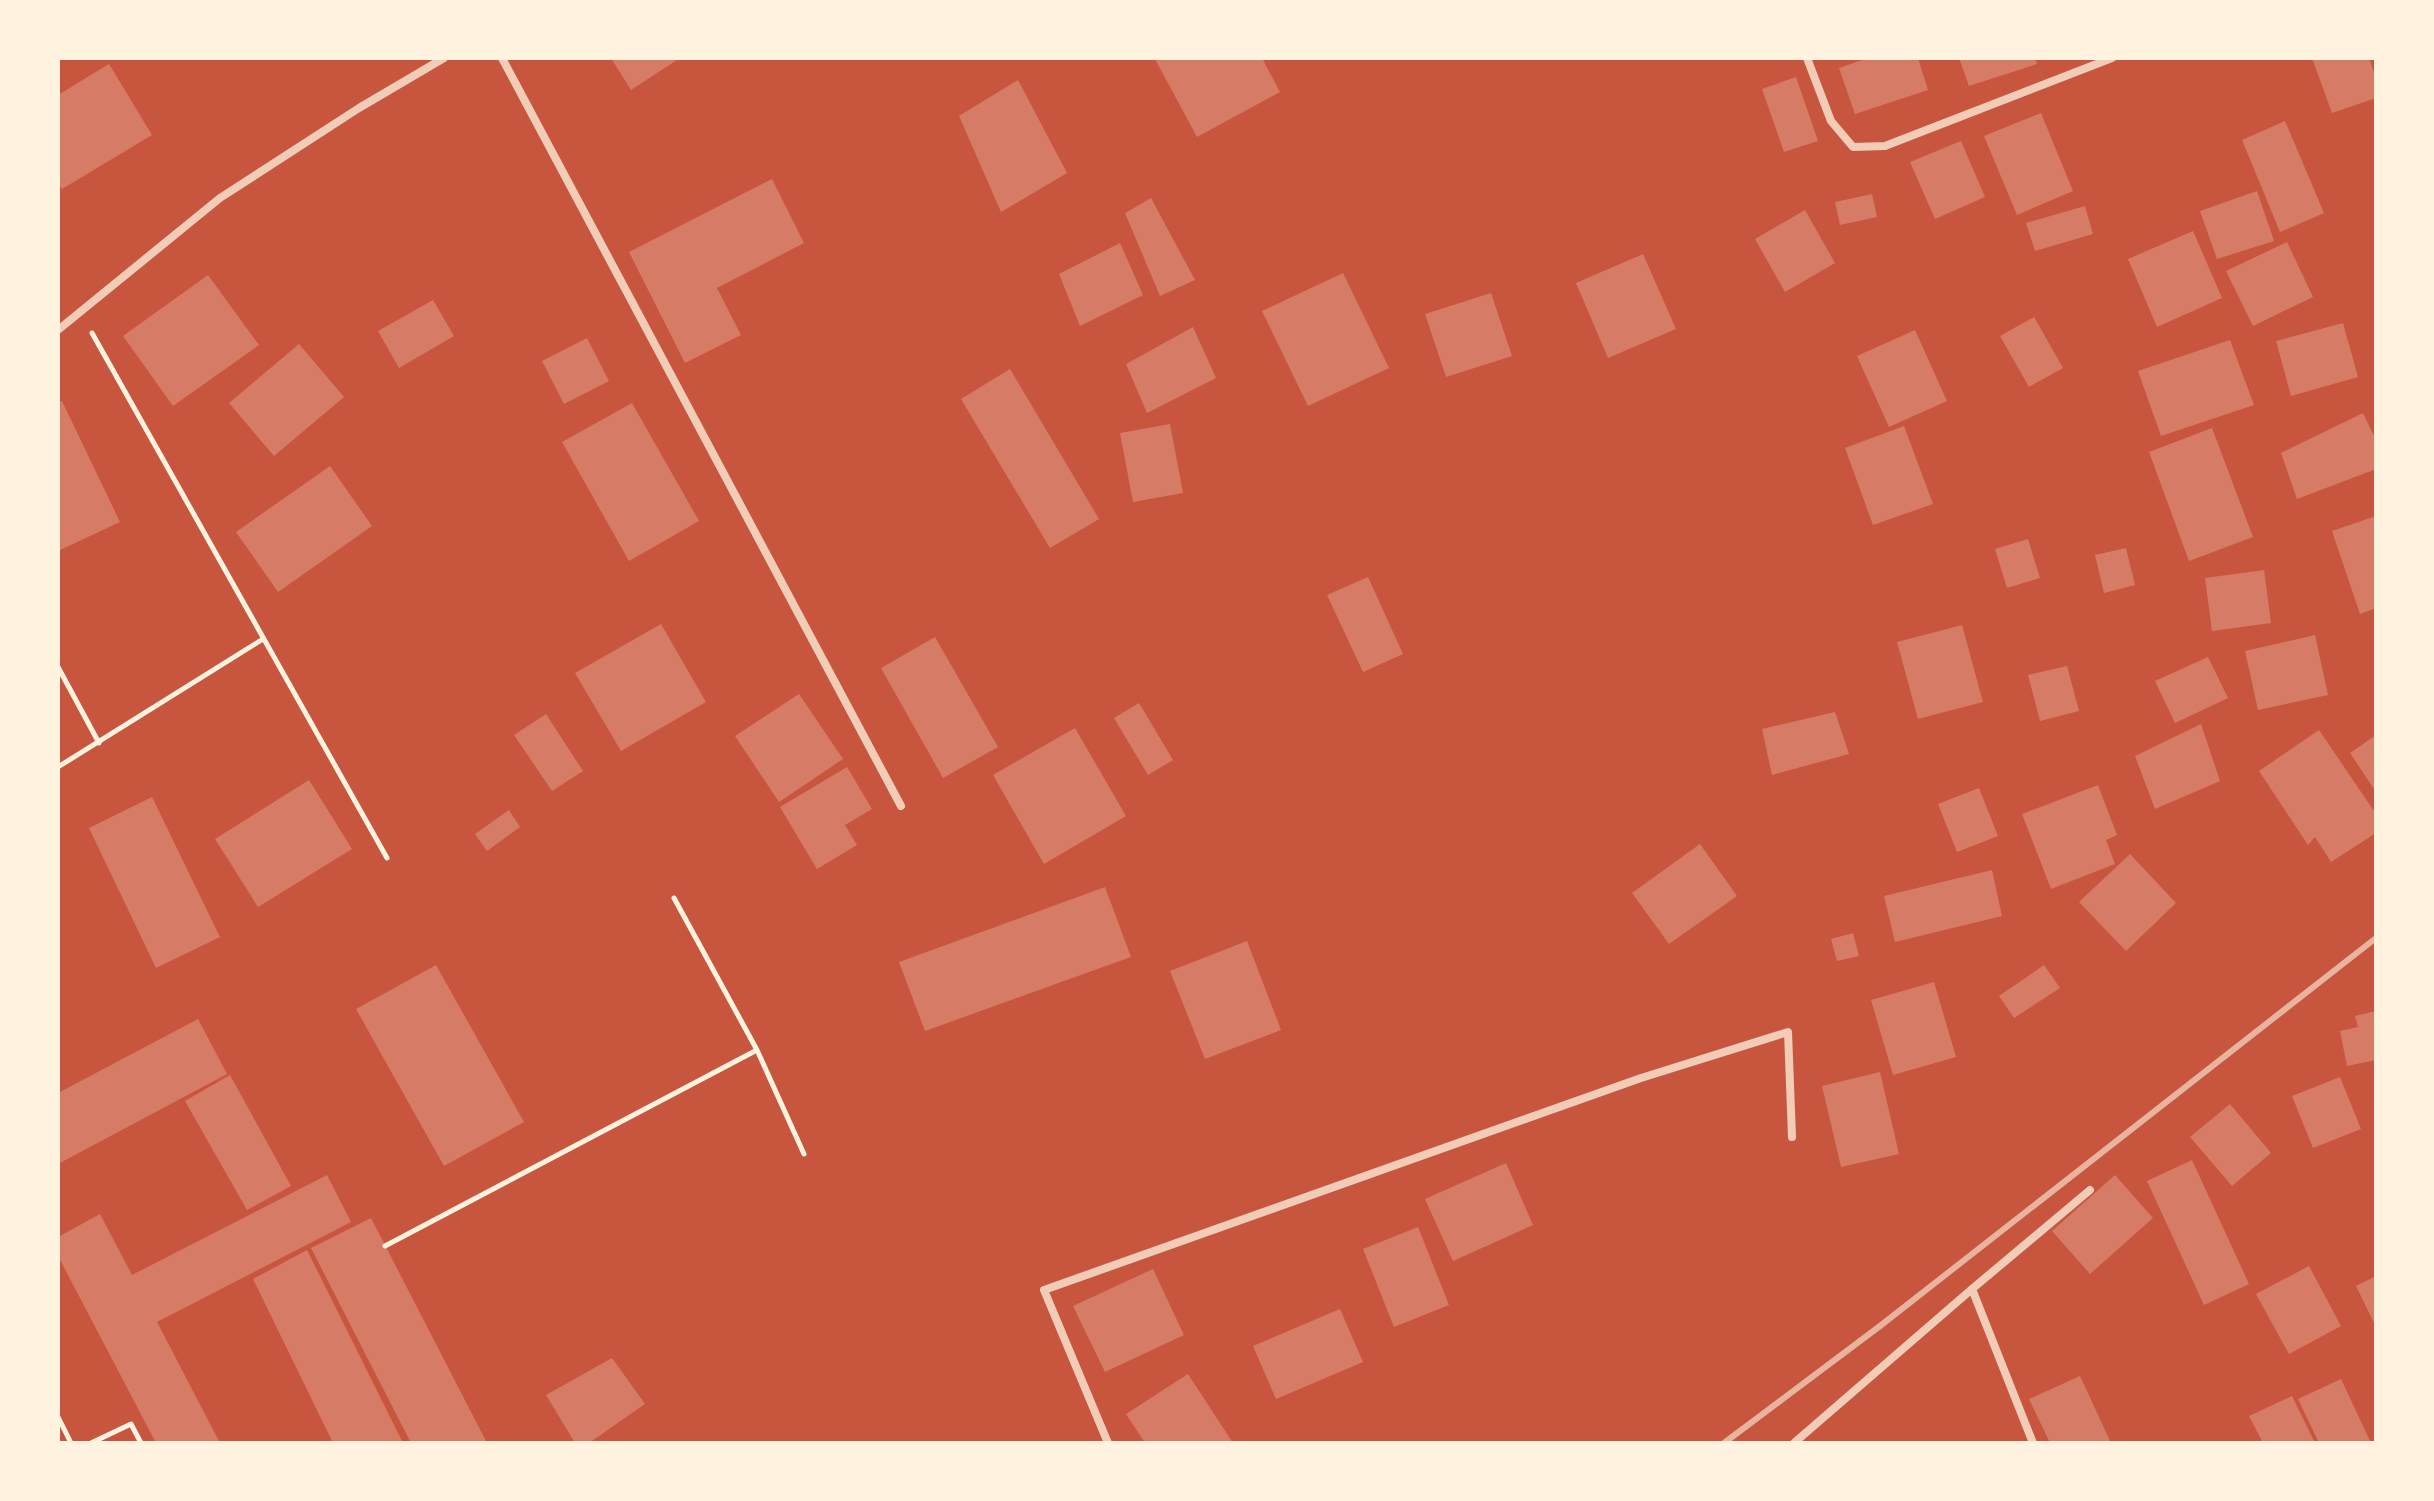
<svg xmlns="http://www.w3.org/2000/svg" width="2434" height="1501" font-family="'Alegreya Sans',sans-serif">
<style>
.building{fill:#d67c66}
.lines{fill:none;stroke-linecap:round;stroke-linejoin:round}
.path{stroke:#fff3e0;stroke-width:5}
.minor{stroke:#f1ccb7;stroke-width:8}
.rail{stroke:#e9b49f;stroke-width:6}
</style>
<rect width="100%" height="100%" fill="#c8553d"/>
<!-- building -->
<path class="building" d="M611 58H680L631 90Z
M1157 58H1262L1280 92 1197 137 1155 59Z
M1868 58H1918L1928 90 1855 114 1839 68Z
M1959 58H2035L2037 64 1969 86Z
M2312 58H2369L2376 78V98L2332 113Z
M109 64 152 135 62 189 58 183V95Z
M1796 77 1818 141 1784 152 1762 89Z
M1018 80 1067 173 1001 212 959 116Z
M2041 113 2073 191 2017 215 1984 136Z
M2285 121 2324 213 2280 232 2242 140Z
M1961 141 1985 197 1935 219 1910 162Z
M772 179 804 243 717 288 741 335 685 363 629 252Z
M2257 191 2274 241 2217 259 2200 211Z
M1872 194 1877 217 1840 225 1835 202Z
M1151 198 1195 280 1160 296 1125 213Z
M2085 206 2093 234 2035 251 2026 223Z
M1805 210 1835 263 1785 292 1755 239Z
M2193 231 2222 298 2157 327 2128 259Z
M2287 242 2313 297 2253 326 2226 271Z
M1120 243 1143 295 1080 326 1059 274Z
M1643 254 1676 329 1608 358 1576 283Z
M1343 273 1389 368 1308 406 1262 311Z
M208 275 259 345 173 406 123 336Z
M1491 293 1512 356 1446 377 1425 314Z
M433 300 454 336 399 368 378 331Z
M2034 317 2063 368 2029 387 2000 336Z
M2343 323 2358 377 2291 396 2276 341Z
M1193 327 1216 378 1147 413 1126 364Z
M1915 330 1947 401 1889 427 1857 356Z
M587 338 609 381 564 404 542 361Z
M2230 340 2254 405 2161 436 2138 371Z
M299 344 344 397 274 456 229 403Z
M1010 369 1099 519 1050 548 961 399Z
M62 401 120 522 58 551V402Z
M632 403 699 521 629 561 562 442Z
M2363 413 2376 440V469L2297 499 2281 453Z
M1170 424 1183 493 1133 502 1120 433Z
M1904 426 1933 504 1873 525 1845 448Z
M2212 428 2253 537 2189 561 2149 452Z
M330 466 372 526 278 592 236 532Z
M2376 516V608L2360 614 2332 531Z
M2028 539 2040 578 2007 588 1995 549Z
M2126 548 2135 585 2104 593 2095 555Z
M2264 570 2271 623 2212 631 2205 578Z
M1368 577 1403 654 1363 672 1327 595Z
M661 624 706 702 621 751 575 673Z
M1962 625 1983 702 1918 719 1897 642Z
M2315 635 2328 695 2258 710 2245 651Z
M935 637 998 747 943 778 881 668Z
M2208 657 2228 698 2175 723 2155 681Z
M2067 666 2079 711 2040 721 2028 675Z
M799 694 843 759 779 802 735 736Z
M1139 703 1173 760 1148 775 1114 718Z
M1835 712 1849 754 1772 775 1762 729Z
M546 714 583 771 552 791 514 735Z
M2201 724 2220 781 2155 809 2135 756Z
M1075 728 1126 816 1044 864 993 775Z
M2319 730 2376 814V833L2331 862 2315 837 2308 845 2259 771Z
M2376 735V792L2350 753Z
M847 767 872 809 845 825 857 845 817 869 780 807Z
M309 780 352 849 258 907 215 839Z
M2098 785 2117 835 2106 840 2115 864 2051 889 2022 814Z
M1979 788 1998 836 1957 852 1938 804Z
M152 797 220 937 156 968 89 828Z
M509 810 520 827 487 851 475 834Z
M1700 844 1737 896 1669 944 1632 893Z
M2130 854 2176 903 2126 951 2079 902Z
M1992 870 2002 916 1895 942 1884 896Z
M1105 887 1131 957 925 1031 899 962Z
M1853 933 1859 956 1837 961 1831 939Z
M1247 941 1281 1030 1205 1059 1170 971Z
M436 965 524 1122 444 1166 356 1009Z
M2044 965 2060 988 2014 1018 1999 996Z
M1934 982 1956 1057 1893 1075 1871 1000Z
M2376 1011V1060L2347 1066 2340 1031 2358 1027 2355 1016Z
M198 1019 227 1074 58 1164V1093Z
M1880 1072 1899 1154 1841 1167 1822 1086Z
M230 1075 291 1186 247 1210 185 1101Z
M2340 1077 2361 1129 2313 1148 2292 1096Z
M2230 1104 2271 1153 2232 1186 2190 1137Z
M2192 1160 2249 1284 2204 1305 2147 1181Z
M1506 1163 1533 1225 1453 1261 1425 1199Z
M327 1175 351 1222 157 1322 220 1443H156L58 1256V1237L100 1214 132 1275Z
M2115 1175 2153 1218 2090 1274 2052 1231Z
M371 1218 487 1443H411L311 1248Z
M1418 1227 1449 1305 1394 1327 1363 1249Z
M307 1250 403 1443H333L253 1279Z
M2309 1266 2341 1326 2289 1354 2256 1294Z
M1153 1269 1184 1335 1105 1372 1073 1306Z
M2376 1276V1327L2356 1286Z
M1340 1309 1363 1362 1276 1399 1253 1346Z
M612 1358 645 1404 589 1443H575L546 1395Z
M1188 1374 1233 1443H1145L1126 1414Z
M2080 1376 2111 1443H2050L2029 1399Z
M2341 1379 2371 1443H2319L2298 1399Z
M2292 1396 2315 1443H2263L2249 1416Z"/>
<g class="lines">
<!-- path -->
<path class="path" d="M92 333 387 858
M58 667 99 743
M58 767 263 639
M674 898 757 1050 804 1154
M385 1246 757 1050
M58 1417 71 1443
M91 1443 131 1424 141 1443"/>
<!-- minor -->
<path class="minor" d="M502 58 901 806
M1807 58 1831 121 1853 147 1885 146 2112 58
M58 330 220 198 359 108 444 58
M1972 1289 2033 1443
M1108 1443 1044 1290 1641 1078 1788 1032 1792 1137
M1794 1443 1972 1289 2090 1190"/>
<!-- rail -->
<path class="rail" d="M1724 1443 1880 1326 2376 938"/>
</g>
<!-- border -->
<rect width="2434" height="1501" fill="none" stroke="#fff3e0" stroke-width="120"/>
</svg>
